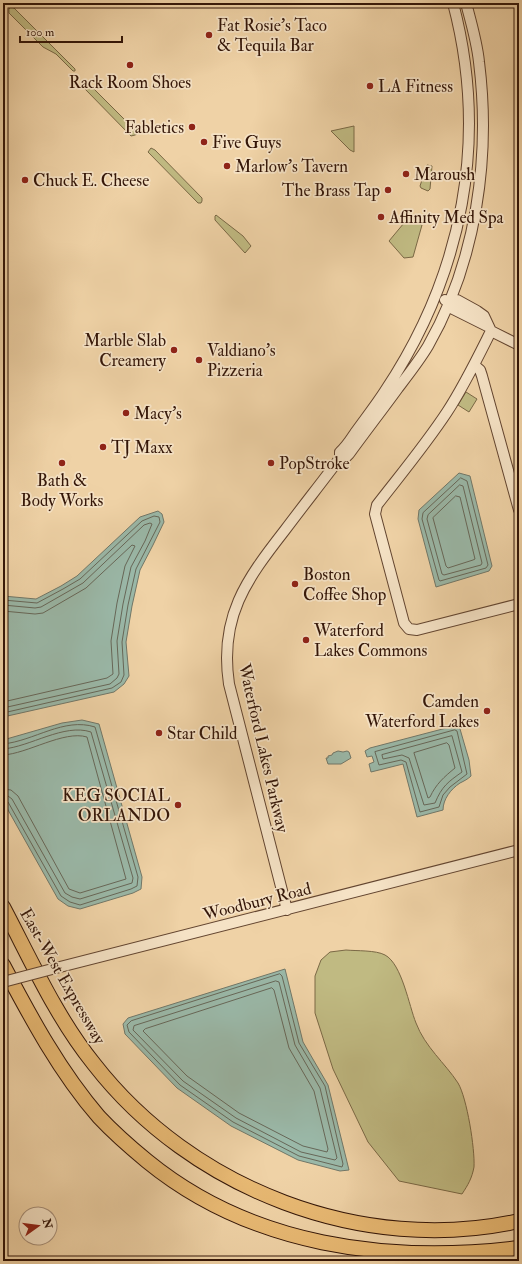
<svg xmlns="http://www.w3.org/2000/svg" width="522" height="1264" font-family="'IM FELL Double Pica',serif">
<style>
.green{fill:#c0ba82;stroke:#7a6845}
.water{fill:#9ab8a8;stroke:#717768}
.lines{fill:none;stroke-linecap:round;stroke-linejoin:round}
.shore{stroke:#676758;stroke-width:1}
.minor-casing{stroke:#634530;stroke-width:12}
.highway-casing{stroke:#341608;stroke-width:16}
.minor{stroke:#f5e2c5;stroke-width:10}
.highway{stroke:#e8b973;stroke-width:14}
.minor-bridge-casing{stroke:#634530;stroke-width:12;stroke-linecap:butt}
.minor-bridge{stroke:#f5e2c5;stroke-width:10}
.poi-dot{fill:#8f2418;stroke:#f5e2c5;stroke-width:1.5}
.labels{text-anchor:middle;stroke-width:3.5;stroke-linejoin:round;paint-order:stroke}
.poi-label{font-size:17px;fill:#341608;stroke:#f5e2c5;text-anchor:start}
.street-label{font-size:17px;fill:#341608;stroke:#f5e2c5}
</style>
<rect width="100%" height="100%" fill="#efd2a6"/>
<filter id="stains"><feTurbulence type="fractalNoise" baseFrequency=".005" numOctaves="4"/><feColorMatrix values="0 0 0 0 .2 0 0 0 0 .09 0 0 0 0 .02 0 0 0 .5 -.17"/></filter>
<radialGradient id="worn" r=".72"><stop offset=".6" stop-color="#630" stop-opacity="0"/><stop offset="1" stop-color="#630" stop-opacity=".3"/></radialGradient>
<!-- green -->
<path class="green" d="M11 7 14 8 75 69V71H73L56 54 43 47 9 13V9Z
M89 84 136 131 137 134 135 135 131 136 85 89V86Z
M354 126V152L350 150 331 131Z
M151 148 155 150 202 198V201L201 203H198L148 152Z
M427 165 432 166 430 189 428 191 421 188 420 186Z
M216 215 243 236 251 246 245 253 215 220V216Z
M409 217 422 225 413 257 404 258 389 241Z
M466 392 477 399 469 412 458 405Z
M346 950C356 951 376 950 385 955 402 964 409 1006 416 1023 425 1047 445 1063 458 1083 467 1098 475 1149 474 1167 472 1178 468 1185 462 1194L399 1181 368 1142 333 1069 315 1013V976L321 960 330 952Z"/>
<!-- water -->
<path class="water" d="M459 473 470 476 492 566 489 571 436 587 418 519 419 510Z
M158 511 162 514 164 522 153 545 140 570 132 606 126 642 129 676 124 684 114 692 3 717V596L36 599 61 586 77 576 140 517Z
M82 720 99 724 142 877 141 889 133 893 80 909 68 906 58 899 3 801V740L62 723Z
M454 726H458L460 729 469 760 471 776C468 779 464 781 460 783 451 789 443 799 443 810L417 817 403 764 371 772 369 764 374 762 372 756 367 757 365 751 370 748Z
M338 751 343 752 347 751 349 752 351 758 341 764H328L326 758H328V756L332 755 333 753Z
M285 969 303 1042 328 1085 349 1170 340 1171 298 1160 231 1126 177 1088 125 1034 123 1024 128 1018Z"/>
<g class="lines">
<!-- shore -->
<path class="shore" d="M461 478 467 481 488 565 486 568 440 581 439 580 422 519 423 513Z
M460 485 463 486 482 563 481 565 444 575 442 574 427 519 428 515Z
M456 496 460 497 475 559 473 560 448 568 446 566 433 518Z
M3 600 37 603 63 589 80 579 142 521 154 516 159 517 160 522 136 569 128 605 122 642 124 675 121 682 112 688 3 713
M3 605 35 608 41 607 83 583 144 525 150 523 152 524 145 541 131 567 123 604 117 641 119 674 117 678 110 684 3 708
M3 611 35 614 43 613 86 588 132 545 135 546 125 566 117 603 111 641 113 674 107 678 3 702
M455 730 457 731 467 774 450 787 443 795 439 807 420 812 406 762 401 760 379 765 375 752Z
M452 736 462 772C448 782 442 786 435 803L424 805 409 758 402 755 383 759 382 755Z
M447 743 449 745 455 768C444 777 436 784 430 797L428 798 414 753Z
M3 744C34 741 64 717 95 727L138 877 137 886 131 889 80 905 70 902 61 896 8 802 3 800
M3 749C30 747 64 723 91 732L133 878 132 883 80 899 72 897 65 893 12 799 8 796 3 795
M3 755C27 754 64 730 87 737L126 879 80 893 69 889 18 796 11 790 3 789
M280 974 282 976 299 1043 325 1086 343 1164 342 1167 299 1156 233 1122 180 1085 129 1032 127 1025 131 1021Z
M276 981 279 982 295 1045 320 1088 337 1158 335 1160 301 1152 236 1118 183 1081 133 1030 134 1026Z
M272 988 274 990 289 1048 314 1091 328 1149 327 1152 303 1146 239 1113 187 1076 143 1031 145 1029Z"/>
<!-- minor casing -->
<g class="minor-casing">
<path id="minor" d="M445 300 449 302 457 300 477 311 484 316 491 331 519 345
M449 302 453 309 489 327
M491 331C477 359 464 386 447 412 426 444 401 474 377 505L375 514 404 623 409 629 417 630 519 604
M474 365 480 370 482 376 519 510
M340 458 346 457 349 454C365 432 382 410 398 388 408 375 419 361 428 346 476 262 491 158 479 62 477 42 471 22 466 3
M287 910 229 684C219 617 246 580 285 530 303 506 322 482 340 458V452C346 447 351 439 355 433 365 419 376 405 385 391 463 274 489 139 453 3
M56 968 519 850"/>
</g>
<!-- highway casing -->
<g class="highway-casing">
<path id="highway" d="M3 907C31 960 56 1017 94 1064 191 1189 363 1256 519 1221
M3 965C31 1018 60 1072 99 1117 114 1133 130 1147 147 1161 251 1246 387 1264 519 1248"/>
</g>
<!-- minor -->
<use href="#minor" class="minor"/>
<!-- highway -->
<use href="#highway" class="highway"/>
<!-- minor-bridge casing -->
<g class="minor-bridge-casing">
<path id="minor-bridge" d="M3 982 56 968"/>
</g>
<!-- minor-bridge -->
<use href="#minor-bridge" class="minor-bridge"/>
</g>
<!-- markers -->
<g class="poi-dot">
<circle cx="209" cy="35" r="4"/>
<circle cx="130" cy="65" r="4"/>
<circle cx="370" cy="86" r="4"/>
<circle cx="192" cy="127" r="4"/>
<circle cx="204" cy="142" r="4"/>
<circle cx="227" cy="166" r="4"/>
<circle cx="406" cy="174" r="4"/>
<circle cx="25" cy="180" r="4"/>
<circle cx="388" cy="190" r="4"/>
<circle cx="381" cy="217" r="4"/>
<circle cx="174" cy="350" r="4"/>
<circle cx="199" cy="360" r="4"/>
<circle cx="126" cy="413" r="4"/>
<circle cx="103" cy="447" r="4"/>
<circle cx="62" cy="463" r="4"/>
<circle cx="271" cy="463" r="4"/>
<circle cx="295" cy="584" r="4"/>
<circle cx="306" cy="640" r="4"/>
<circle cx="487" cy="711" r="4"/>
<circle cx="159" cy="733" r="4"/>
<circle cx="178" cy="805" r="4"/>
</g>
<g class="labels">
<!-- poi labels -->
<g class="poi-label">
<text x="217" y="31">Fat Rosie's Taco<tspan x="217" dy="20">&amp; Tequila Bar</tspan></text>
<text x="130" y="88" text-anchor="middle">Rack Room Shoes</text>
<text x="378" y="92">LA Fitness</text>
<text x="184" y="133" text-anchor="end">Fabletics</text>
<text x="212" y="148">Five Guys</text>
<text x="235" y="172">Marlow's Tavern</text>
<text x="414" y="180">Maroush</text>
<text x="33" y="186">Chuck E. Cheese</text>
<text x="380" y="196" text-anchor="end">The Brass Tap</text>
<text x="389" y="223">Affinity Med Spa</text>
<text x="166" y="346" text-anchor="end">Marble Slab<tspan x="166" dy="20">Creamery</tspan></text>
<text x="207" y="356">Valdiano's<tspan x="207" dy="20">Pizzeria</tspan></text>
<text x="134" y="419">Macy's</text>
<text x="111" y="453">TJ Maxx</text>
<text x="279" y="469">PopStroke</text>
<text x="62" y="486" text-anchor="middle">Bath &amp;<tspan x="62" dy="20">Body Works</tspan></text>
<text x="303" y="580">Boston<tspan x="303" dy="20">Coffee Shop</tspan></text>
<text x="314" y="636">Waterford<tspan x="314" dy="20">Lakes Commons</tspan></text>
<text x="479" y="707" text-anchor="end">Camden<tspan x="479" dy="20">Waterford Lakes</tspan></text>
<text x="167" y="739">Star Child</text>
<text x="170" y="801" text-anchor="end">KEG SOCIAL<tspan x="170" dy="20">ORLANDO</tspan></text>
</g>
<!-- street labels -->
<g class="street-label">
<text transform="translate(264 748) rotate(77)" y="6">Waterford Lakes Parkway</text>
<text transform="translate(257 901) rotate(-14)" y="6">Woodbury Road</text>
<text transform="translate(63 976) rotate(60)" y="6">East-West Expressway</text>
</g>
</g>
<!-- margin -->
<rect width="522" height="1264" fill="none" stroke="#efd2a6" stroke-width="16"/>
<rect x="4" y="4" width="514" height="1256" fill="none" stroke="#341608" stroke-width="2"/>
<rect x="8" y="8" width="506" height="1248" fill="none" stroke="#341608"/>
<!-- north arrow -->
<g transform="translate(38 1226) rotate(76)"><circle r="19" fill="#f5e2c5" stroke="#a89079"/>
<path d="M0-3L7 15L0 10L-7 15Z" fill="#8f2418"/>
<text y="-6" font-size="11" font-weight="bold" text-anchor="middle" fill="#341608">N</text>
</g>
<!-- scale -->
<path d="M20 36v6h102v-6" fill="none" stroke="#341608" stroke-width="2"/>
<text x="26" y="36" font-size="12" fill="#341608" stroke="#f5e2c5" stroke-width="3" paint-order="stroke">100 m</text>
<rect width="100%" height="100%" filter="url(#stains)"/>
<rect width="100%" height="100%" fill="url(#worn)"/>
</svg>
